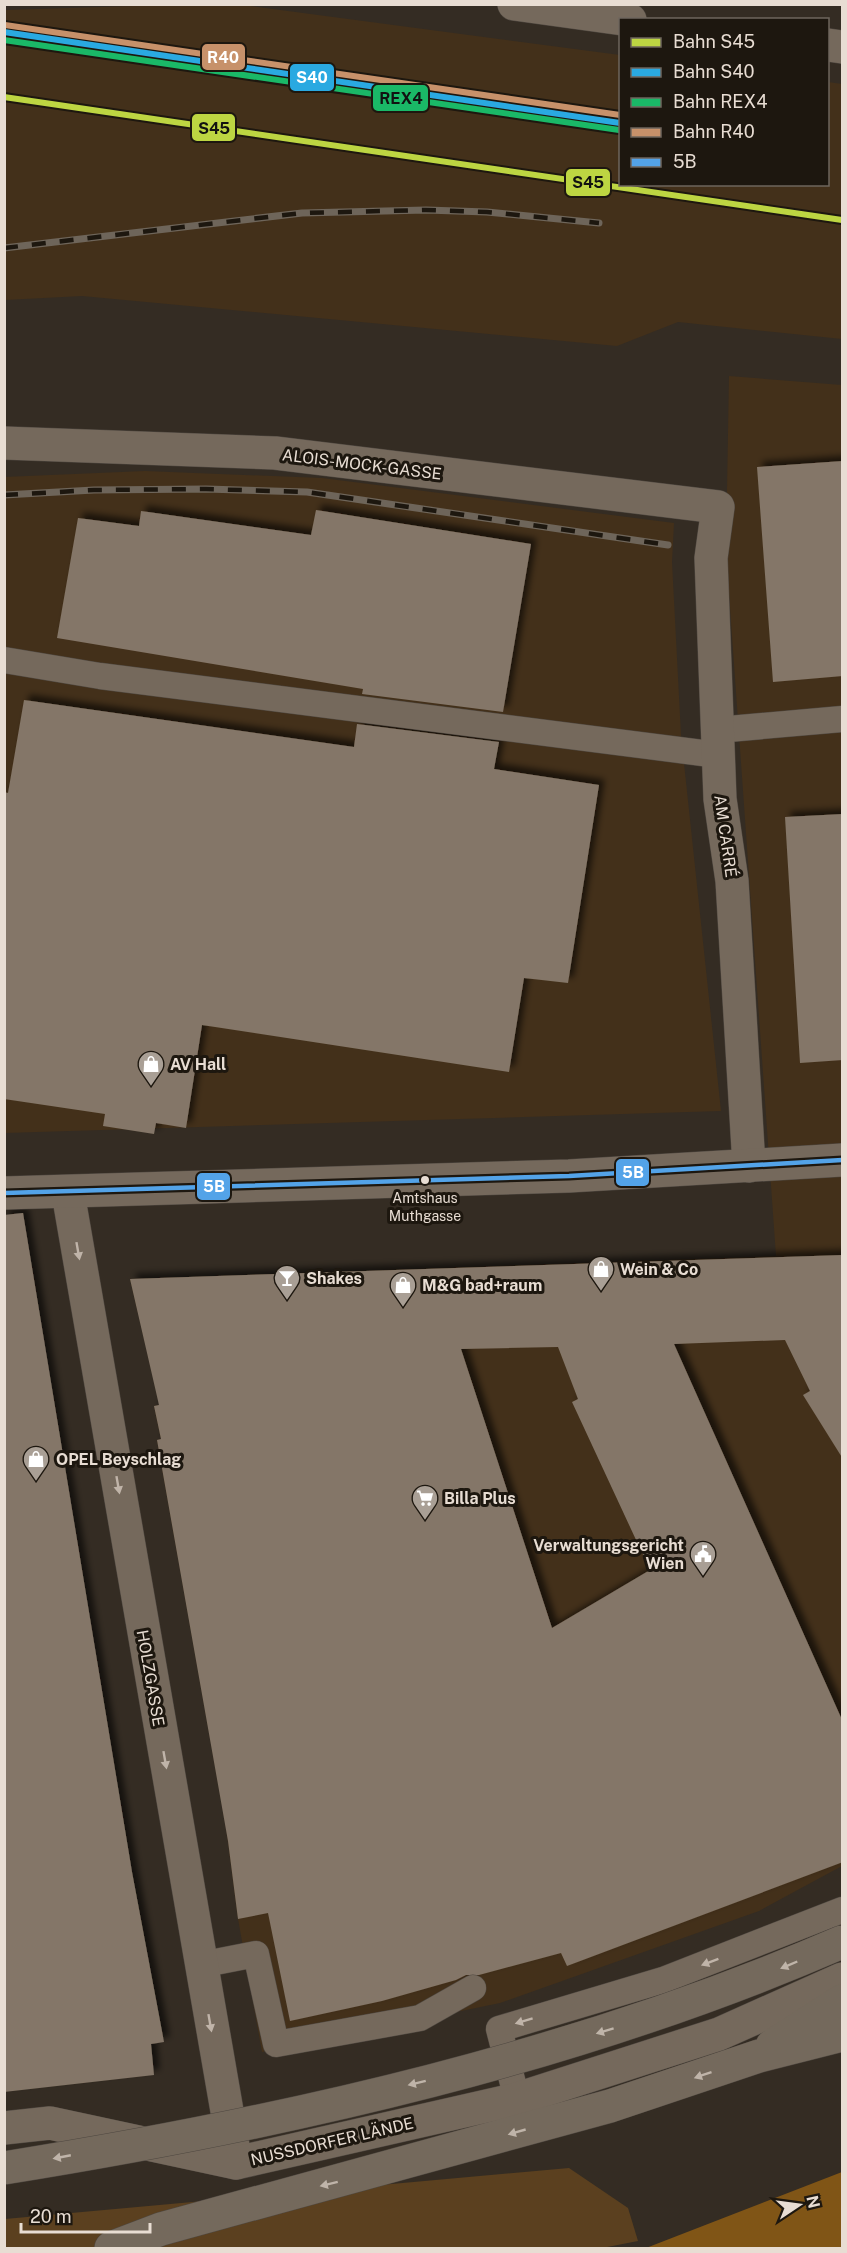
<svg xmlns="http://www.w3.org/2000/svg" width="847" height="2253" font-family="'Public Sans',sans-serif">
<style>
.built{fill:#43301a}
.green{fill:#5b401f}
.water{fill:#805516}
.building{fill:#847667;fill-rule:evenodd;filter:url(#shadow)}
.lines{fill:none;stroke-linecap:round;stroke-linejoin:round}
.service-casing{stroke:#4f4841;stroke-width:27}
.minor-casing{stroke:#4f4841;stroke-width:34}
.tertiary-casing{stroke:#4f4841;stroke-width:34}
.trunk-casing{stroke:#4f4841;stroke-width:34}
.service{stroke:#75695c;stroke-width:26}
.minor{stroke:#75695c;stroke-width:33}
.tertiary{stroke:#75695c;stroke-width:33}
.trunk{stroke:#74695c;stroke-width:33}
.rail-casing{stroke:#6e655a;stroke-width:7}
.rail{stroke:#1d170f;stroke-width:4.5;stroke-dasharray:14;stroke-linecap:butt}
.trunk-bridge-casing{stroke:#4f4841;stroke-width:34;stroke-linecap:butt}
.trunk-bridge{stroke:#74695c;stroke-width:33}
.bus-1-casing{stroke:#1d170f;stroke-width:9}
.bus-1{stroke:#53a3e8;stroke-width:4.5}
.rail-1-casing{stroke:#1d170f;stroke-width:10}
.rail-2-casing{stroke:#1d170f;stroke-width:10}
.rail-3-casing{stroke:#1d170f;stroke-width:10}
.rail-4-casing{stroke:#1d170f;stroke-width:10}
.rail-1{stroke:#bdd542;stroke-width:6}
.rail-2{stroke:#2aa9e1;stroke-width:6}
.rail-3{stroke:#1ab867;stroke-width:6}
.rail-4{stroke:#c7916a;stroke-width:6}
.oneway{fill:#c0b4a9}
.oneway2{fill:#bfb4a9}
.bus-dot{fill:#e8ddd3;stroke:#1d170f;stroke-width:2}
.labels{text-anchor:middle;stroke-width:6;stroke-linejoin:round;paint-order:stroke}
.bus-label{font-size:14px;fill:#e8ddd3;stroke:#1d170f}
.street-label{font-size:16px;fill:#e8ddd3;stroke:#1d170f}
.poi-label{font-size:16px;font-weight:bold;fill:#e8ddd3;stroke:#1d170f;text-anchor:start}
.line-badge{stroke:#1d170f;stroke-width:2}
.badge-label{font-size:16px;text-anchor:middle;font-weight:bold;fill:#fff}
.pale-badge-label{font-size:16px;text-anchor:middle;font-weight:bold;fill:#111}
</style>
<defs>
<filter id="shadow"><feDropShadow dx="5.5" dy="-5.5" stdDeviation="3" flood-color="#0009"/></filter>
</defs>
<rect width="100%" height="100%" fill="#342c23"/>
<!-- built -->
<path class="built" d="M197 4 243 5 620 55V184H828V82L842 84V339L678 322 617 346 82 296 5 300V10Z
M729 376 842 385V1866L759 1911 500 2003 262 2052 238 1919 226 1827 157 1440 161 1439 154 1406 160 1405 130 1279 776 1256 726 551Z
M145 471 322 478 674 523 672 562 681 735 721 1111 5 1133 4 477Z"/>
<!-- green -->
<path class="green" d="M569 2168 628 2208 638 2241 602 2248H5V2219Z"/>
<!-- water -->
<path class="water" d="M842 2172V2248H646Z"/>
<!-- building -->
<path class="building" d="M843 461V676L773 682 757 467Z
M316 510 531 544 503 712 362 694 363 689 57 638 78 518 139 526 141 511 311 535Z
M24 700 354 747 357 724 499 742 494 769 599 785 568 983 524 978 509 1072 202 1025 186 1128 156 1123 154 1134 103 1126 105 1114 4 1099V792L8 793Z
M843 814V1060L800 1063 785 817Z
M23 1213 132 1872 164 2042 151 2044 154 2075 4 2092V1215Z
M843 1255V1459L803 1395 810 1391 785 1340 674 1344 843 1722V1862L567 1966 561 1953 479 1975H466L456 1980 382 2001 290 2021 268 1913 238 1919 228 1841 157 1440 161 1439 154 1406 159 1405 130 1279ZM558 1347 578 1399 572 1402 650 1570 552 1628 461 1349Z"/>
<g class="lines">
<!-- service casing -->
<g class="service-casing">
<path id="service" d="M4 660 100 676 718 755
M717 730 842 719
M200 1965 256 1954 276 2044 420 2018 473 1988
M517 2099 499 2029 663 1980 842 1910"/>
</g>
<!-- minor casing -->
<g class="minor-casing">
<path id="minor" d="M514 4 630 20
M828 45 842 47
M4 443 275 453 718 507 711 558 720 799 732 881 749 1166
M68 1193 236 2163"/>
</g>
<!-- tertiary casing -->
<g class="tertiary-casing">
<path id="tertiary" d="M4 1193 569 1176 842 1160
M4 2128 50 2123 236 2163 517 2099 719 2034 842 1979"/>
</g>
<!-- trunk casing -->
<g class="trunk-casing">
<path id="trunk" d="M772 2046 842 2001
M111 2248 161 2229 610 2106 759 2056 842 2035"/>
</g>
<!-- service -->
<use href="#service" class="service"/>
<!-- minor -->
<use href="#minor" class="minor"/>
<!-- tertiary -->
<use href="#tertiary" class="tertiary"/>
<!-- trunk -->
<use href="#trunk" class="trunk"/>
<!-- rail casing -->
<g class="rail-casing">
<path id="rail" d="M4 248 302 213 426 210 487 212 599 223
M4 495 94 490 206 489 307 492 668 545"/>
</g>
<!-- rail -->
<use href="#rail" class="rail"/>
<!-- trunk-bridge casing -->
<g class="trunk-bridge-casing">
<path id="trunk-bridge" d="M4 2168C290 2122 577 2057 842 1942"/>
</g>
<!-- trunk-bridge -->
<use href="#trunk-bridge" class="trunk-bridge"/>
<!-- bus-1 casing -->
<g class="bus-1-casing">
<path id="bus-1" d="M4 1193 569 1176 842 1160"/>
</g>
<!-- bus-1 -->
<use href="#bus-1" class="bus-1"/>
<!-- rail-1 casing -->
<g class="rail-1-casing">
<path id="rail-1" d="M4 97 842 220"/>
</g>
<!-- rail-2 casing -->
<g class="rail-2-casing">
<path id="rail-2" d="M4 32 620 123"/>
</g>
<!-- rail-3 casing -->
<g class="rail-3-casing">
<path id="rail-3" d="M4 40 619 130"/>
</g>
<!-- rail-4 casing -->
<g class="rail-4-casing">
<path id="rail-4" d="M5 25 620 115"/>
</g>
<!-- rail-1 -->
<use href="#rail-1" class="rail-1"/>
<!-- rail-2 -->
<use href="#rail-2" class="rail-2"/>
<!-- rail-3 -->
<use href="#rail-3" class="rail-3"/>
<!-- rail-4 -->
<use href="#rail-4" class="rail-4"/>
</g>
<!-- one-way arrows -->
<defs><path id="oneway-solid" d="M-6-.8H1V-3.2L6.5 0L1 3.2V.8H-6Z" transform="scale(1.5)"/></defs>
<g class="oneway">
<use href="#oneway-solid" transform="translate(78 1251) rotate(80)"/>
<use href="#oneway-solid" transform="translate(118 1485) rotate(80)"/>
<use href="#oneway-solid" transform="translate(165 1760) rotate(80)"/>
<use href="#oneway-solid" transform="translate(710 1962) rotate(159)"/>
<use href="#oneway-solid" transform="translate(524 2021) rotate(163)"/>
<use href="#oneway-solid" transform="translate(210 2023) rotate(80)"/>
</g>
<g class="oneway2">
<use href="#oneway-solid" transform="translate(789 1965) rotate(157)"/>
<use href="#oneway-solid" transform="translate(605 2031) rotate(163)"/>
<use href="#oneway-solid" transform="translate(703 2075) rotate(161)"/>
<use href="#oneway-solid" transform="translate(417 2083) rotate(166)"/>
<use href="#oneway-solid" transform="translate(517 2132) rotate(164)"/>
<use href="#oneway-solid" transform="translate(62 2157) rotate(169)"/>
<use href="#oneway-solid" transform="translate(329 2184) rotate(166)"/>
</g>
<!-- icons -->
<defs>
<g id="shop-pin" transform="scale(1.35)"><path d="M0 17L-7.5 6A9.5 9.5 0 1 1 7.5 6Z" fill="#a99f95" stroke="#1d170f"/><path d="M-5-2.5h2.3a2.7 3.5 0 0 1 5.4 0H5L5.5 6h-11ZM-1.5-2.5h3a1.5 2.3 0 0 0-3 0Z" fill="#fff"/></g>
<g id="bar-pin" transform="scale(1.35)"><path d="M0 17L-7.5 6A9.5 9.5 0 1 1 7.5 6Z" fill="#a99f95" stroke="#1d170f"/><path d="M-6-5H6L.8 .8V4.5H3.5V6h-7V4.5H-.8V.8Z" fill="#fff"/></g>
<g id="supermarket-pin" transform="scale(1.35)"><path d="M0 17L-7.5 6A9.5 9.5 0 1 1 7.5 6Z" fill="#a99f95" stroke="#1d170f"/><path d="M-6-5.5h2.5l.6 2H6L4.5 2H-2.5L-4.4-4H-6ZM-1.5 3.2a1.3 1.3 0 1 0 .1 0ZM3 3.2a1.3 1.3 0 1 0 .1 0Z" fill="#fff"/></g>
<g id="civic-pin" transform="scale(1.35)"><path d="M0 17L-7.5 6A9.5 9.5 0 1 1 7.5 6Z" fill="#a99f95" stroke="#1d170f"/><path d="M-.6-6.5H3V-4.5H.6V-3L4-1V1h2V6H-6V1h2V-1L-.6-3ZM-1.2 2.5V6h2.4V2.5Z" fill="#fff"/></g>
</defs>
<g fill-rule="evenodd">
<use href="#shop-pin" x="151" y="1064"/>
<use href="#shop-pin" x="601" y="1269"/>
<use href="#bar-pin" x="287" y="1278"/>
<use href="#shop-pin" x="403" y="1285"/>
<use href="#shop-pin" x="36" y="1459"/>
<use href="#supermarket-pin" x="425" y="1498"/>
<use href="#civic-pin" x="703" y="1554"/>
</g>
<!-- markers -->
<circle class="bus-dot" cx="425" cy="1180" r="5"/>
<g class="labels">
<!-- bus labels -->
<g class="bus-label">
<text x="425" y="1203">Amtshaus<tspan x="425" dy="18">Muthgasse</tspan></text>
</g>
<!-- street labels -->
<g class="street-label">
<text transform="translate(362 464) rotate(7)" y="6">ALOIS-MOCK-GASSE</text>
<text transform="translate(726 836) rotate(82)" y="6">AM CARRÉ</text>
<text transform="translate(151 1678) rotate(80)" y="6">HOLZGASSE</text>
<text transform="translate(332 2141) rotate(-13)" y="6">NUSSDORFER LÄNDE</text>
</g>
<!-- poi labels -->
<g class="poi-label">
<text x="170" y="1070">AV Hall</text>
<text x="620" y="1275">Wein &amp; Co</text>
<text x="306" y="1284">Shakes</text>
<text x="422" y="1291">M&amp;G bad+raum</text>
<text x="56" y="1465">OPEL Beyschlag</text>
<text x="444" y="1504">Billa Plus</text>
<text x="684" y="1551" text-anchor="end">Verwaltungsgericht<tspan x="684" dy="18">Wien</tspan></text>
</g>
</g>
<g class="line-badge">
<rect x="201" y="43" width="45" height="28" rx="6" fill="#c7916a"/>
<rect x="289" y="63" width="46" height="29" rx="6" fill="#2aa9e1"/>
<rect x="372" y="84" width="57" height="28" rx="6" fill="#1ab867"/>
<rect x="191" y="113" width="45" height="29" rx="6" fill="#bdd542"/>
<rect x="565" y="168" width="46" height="29" rx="6" fill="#bdd542"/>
<rect x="615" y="1158" width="35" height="29" rx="6" fill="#53a3e8"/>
<rect x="196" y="1172" width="35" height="29" rx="6" fill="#53a3e8"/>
</g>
<g class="badge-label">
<text x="223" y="63">R40</text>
<text x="312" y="83">S40</text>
<text x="633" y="1178">5B</text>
<text x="214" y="1192">5B</text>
</g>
<g class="pale-badge-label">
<text x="401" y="104">REX4</text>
<text x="214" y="134">S45</text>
<text x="588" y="188">S45</text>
</g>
<!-- border -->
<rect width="847" height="2253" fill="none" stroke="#e8ddd3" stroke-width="12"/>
<!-- legend -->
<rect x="619" y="18" width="210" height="168" fill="#1d170f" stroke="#6e665d" stroke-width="1.5"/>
<rect x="631" y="38" width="30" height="9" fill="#bdd542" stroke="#6e665d" stroke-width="1.5"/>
<text x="673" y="48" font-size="18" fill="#e8ddd3">Bahn S45</text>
<rect x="631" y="68" width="30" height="9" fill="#2aa9e1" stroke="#6e665d" stroke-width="1.5"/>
<text x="673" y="78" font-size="18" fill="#e8ddd3">Bahn S40</text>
<rect x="631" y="98" width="30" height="9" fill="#1ab867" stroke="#6e665d" stroke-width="1.5"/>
<text x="673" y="108" font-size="18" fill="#e8ddd3">Bahn REX4</text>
<rect x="631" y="128" width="30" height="9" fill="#c7916a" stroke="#6e665d" stroke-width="1.5"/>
<text x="673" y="138" font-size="18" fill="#e8ddd3">Bahn R40</text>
<rect x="631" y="158" width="30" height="9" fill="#53a3e8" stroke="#6e665d" stroke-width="1.5"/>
<text x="673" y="168" font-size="18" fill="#e8ddd3">5B</text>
<!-- north arrow -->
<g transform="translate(799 2205) rotate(77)" stroke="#1d170f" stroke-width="4.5" paint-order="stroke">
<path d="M0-4.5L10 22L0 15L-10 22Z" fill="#e8ddd3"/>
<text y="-9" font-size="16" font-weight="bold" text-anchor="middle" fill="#e8ddd3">N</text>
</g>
<!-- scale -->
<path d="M21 2223v9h129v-9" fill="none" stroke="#e8ddd3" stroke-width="3"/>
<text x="30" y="2223" font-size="18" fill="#e8ddd3" stroke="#1d170f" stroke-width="4.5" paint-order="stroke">20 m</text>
</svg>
